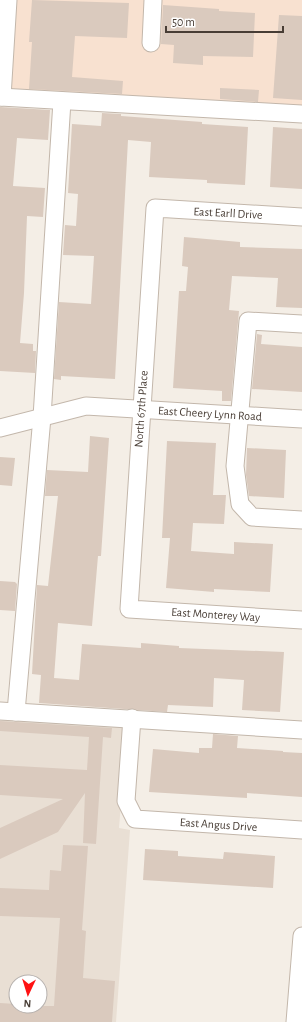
<svg xmlns="http://www.w3.org/2000/svg" width="302" height="1022" font-family="'Alegreya Sans',sans-serif">
<style>
.residential{fill:#e9dfd4;fill-rule:evenodd}
.commercial{fill:#f8e1d0}
.building{fill:#dacabe}
.lines{fill:none;stroke-linecap:round;stroke-linejoin:round}
.minor-casing{stroke:#c3b7ab;stroke-width:19}
.minor{stroke:#fff;stroke-width:17}
.labels{text-anchor:middle;stroke-width:3;stroke-linejoin:round;paint-order:stroke}
.street-label{font-size:12px;fill:#483d35;stroke:#fff}
</style>
<rect width="100%" height="100%" fill="#f4eee6"/>
<!-- residential -->
<path class="residential" d="M0 716 120 723 127 730 119 828 130 830 116 1022H0ZM16 982H40V1006H16Z"/>
<!-- commercial -->
<path class="commercial" d="M0 0H302V120L0 103Z"/>
<!-- building -->
<path class="building" d="M32 0 129 3 127 38 75 36 72 77 123 81 122 94 29 89 32 42H29Z
M163 5 219 9V11L255 13 253 57 203 56V65L173 63 174 45 161 44Z
M279 15 302 16V100L273 98Z
M220 88 259 90 258 102 220 99Z
M0 107 50 110 48 140 17 138 13 186 45 188 43 217 27 216 24 293 20 343 33 344V351H36L35 373 0 371Z
M102 113 121 114V116L202 122V124L248 127 245 185 207 183V180L149 177 151 142 128 140 115 379 61 376V380L54 379 59 302 91 304 94 256 63 255 65 225 76 226 78 194 68 193 72 124 101 126Z
M273 127 302 129V189L270 187Z
M184 237 240 242V247L302 249V308L276 307 278 278 232 276 229 310 239 311 231 401H222V391L173 388 179 291H186L188 267 182 266Z
M257 334 262 335 261 344 302 347V392L252 389Z
M90 436 109 438 101 556H98L92 626 58 623 54 678 79 680 82 644 141 648V643L179 646V648L284 652 280 712 242 710 244 680 214 678 213 707 168 705 167 712 39 703 41 675 32 674 37 585 48 586 58 496H45L47 470 88 472Z
M167 441 216 443 213 495H226L224 524 193 523 191 551 234 554V542L273 544 270 592 214 589V592L166 588 170 538H162Z
M247 448 286 450 284 498 249 496 246 475Z
M0 457 15 458 12 486 0 485Z
M0 581 15 582 17 584 15 611 0 610Z
M0 721 112 728 111 738 103 737 96 844 83 843 85 793 58 832 0 859V828L63 799 0 795V765L87 770 89 737 0 731Z
M213 734 238 736 237 748 283 751V752L302 753V797L247 793V798L149 792 153 749 199 753V748H212Z
M63 845 88 846 82 930 86 931 83 978 115 981 112 1022H0V1003L16 1004V1006H54L60 918 0 916V888L49 890 50 870 61 871Z
M145 849 178 851V856L223 859 224 852 275 856 273 888 143 880Z"/>
<g class="lines">
<!-- minor casing -->
<g class="minor-casing">
<g id="minor">
<path d="M151 43 153 0"/>
<path d="M0 97 302 114"/>
<path d="M2 97 8 0"/>
<path id="s1" d="M302 217 155 208 129 609 302 620"/>
<path d="M302 324 248 321 235 466 240 504 252 517 302 520"/>
<path id="s2" d="M0 428 86 406 302 419"/>
<path d="M0 711 302 730"/>
<path d="M16 712 42 417 62 101"/>
<path id="s3" d="M132 718 126 801 135 819 302 830"/>
<path d="M295 1022 302 936"/>
</g>
</g>
<!-- minor -->
<use href="#minor" class="minor"/>
</g>
<g class="labels">
<!-- street labels -->
<g class="street-label">
<text transform="translate(228 213) rotate(3)" y="4">East Earll Drive</text>
<text transform="translate(141 409) rotate(-86)" y="4">North 67th Place</text>
<text dy="4" stroke="none"><textPath href="#s2" startOffset="213">East Cheery Lynn Road</textPath></text>
<text dy="4" stroke="none"><textPath href="#s1" startOffset="636">East Monterey Way</textPath></text>
<text dy="4" stroke="none"><textPath href="#s3" startOffset="187">East Angus Drive</textPath></text>
</g>
</g>
<!-- north arrow -->
<g transform="translate(28 994) rotate(184)"><circle r="19" fill="#ffffff" stroke="#b6b1ae"/>
<path d="M0-3L7 15L0 10L-7 15Z" fill="#ff1213"/>
<text y="-6" font-size="11" font-weight="bold" text-anchor="middle" fill="#483d35">N</text>
</g>
<!-- scale -->
<path d="M166 26v6h117v-6" fill="none" stroke="#483d35" stroke-width="2"/>
<text x="172" y="26" font-size="12" fill="#483d35" stroke="#ffffff" stroke-width="3" paint-order="stroke">50 m</text>
</svg>
